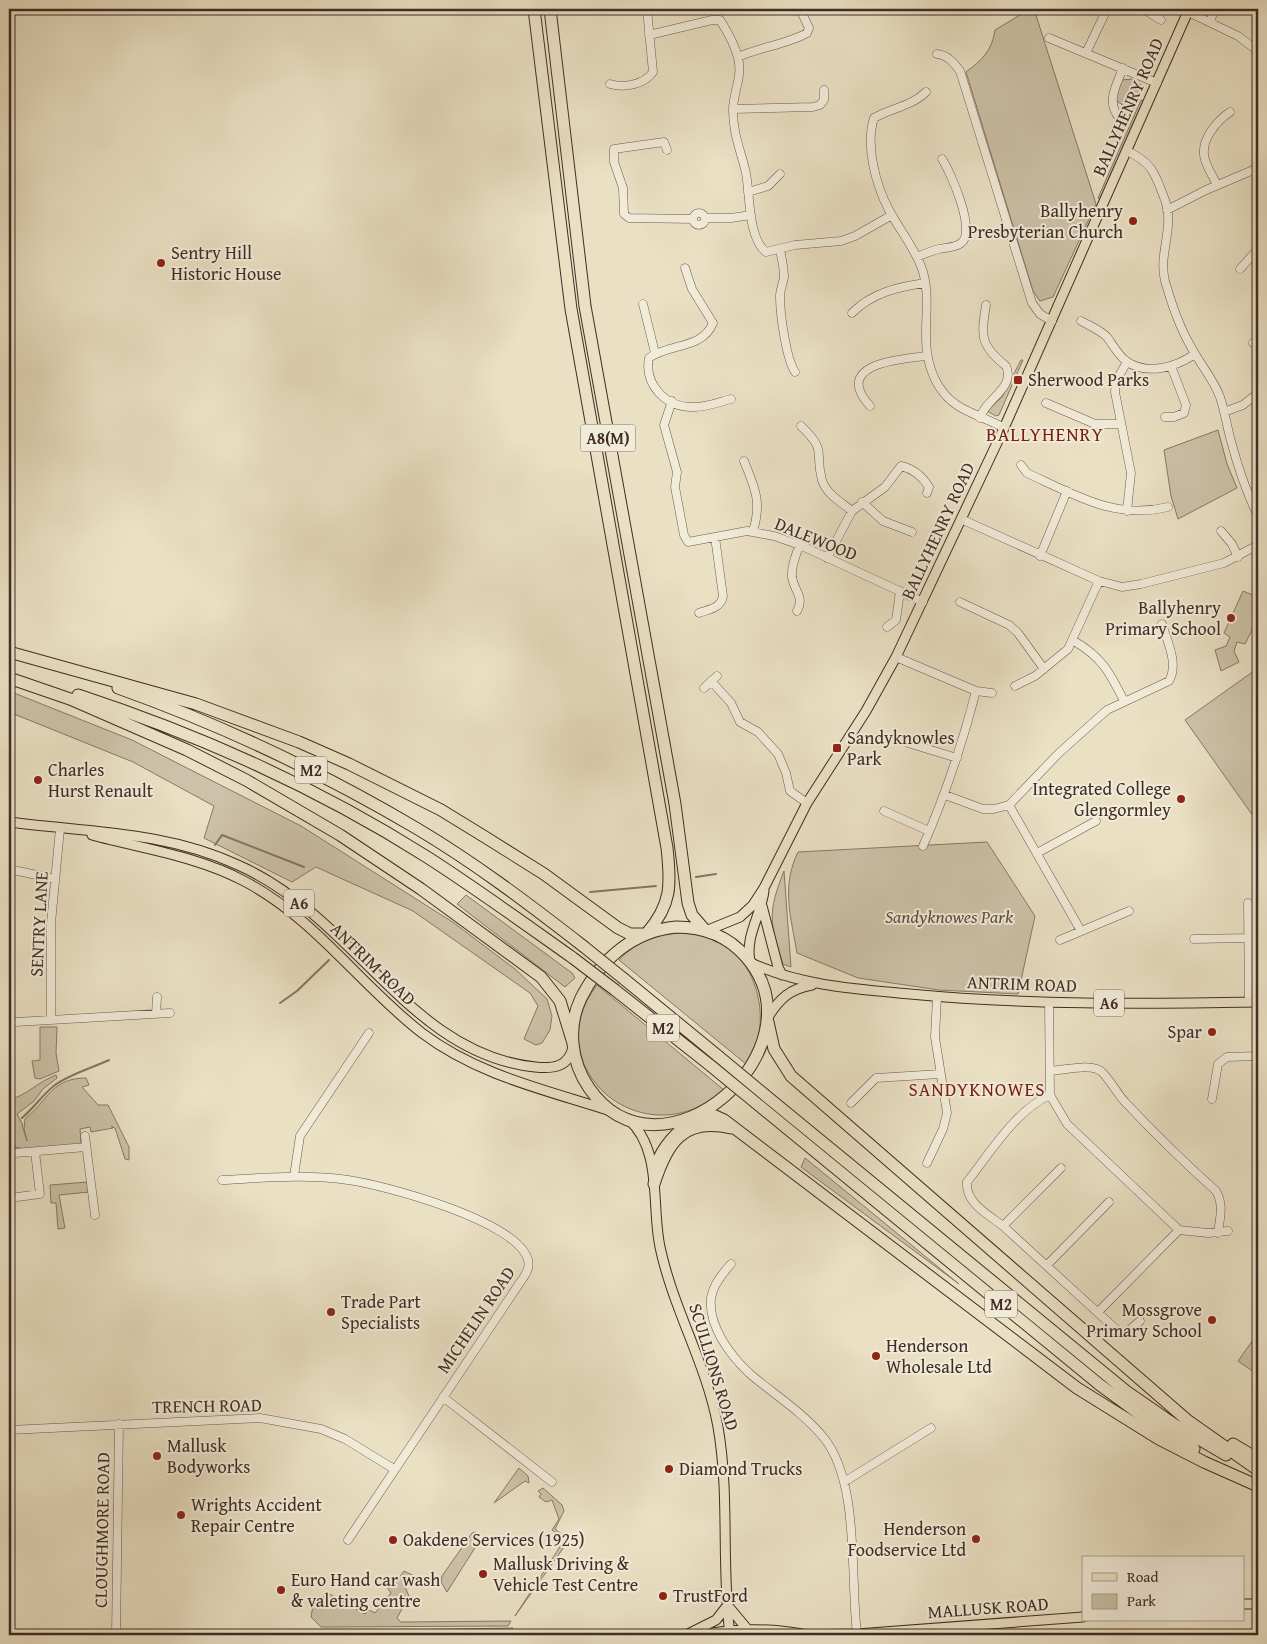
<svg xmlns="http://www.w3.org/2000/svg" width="1267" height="1644" font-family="'Gentium Book Plus',serif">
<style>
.green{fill:#cdc2a9;stroke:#877867}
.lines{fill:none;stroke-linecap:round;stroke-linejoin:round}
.stream{stroke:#847464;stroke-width:2}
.minor-casing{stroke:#6b5a4d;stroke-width:9}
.major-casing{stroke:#412d25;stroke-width:11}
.highway-casing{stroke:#412d25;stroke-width:13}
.minor{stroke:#f1ebd9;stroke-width:8}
.major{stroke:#eae0c4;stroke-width:9}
.highway{stroke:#eae0c4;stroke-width:11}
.highway-bridge-casing{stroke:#412d25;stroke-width:13;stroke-linecap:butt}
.highway-bridge{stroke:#eae0c4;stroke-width:11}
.poi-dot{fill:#8f2418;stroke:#f1ebd9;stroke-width:2}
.labels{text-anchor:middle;stroke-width:4;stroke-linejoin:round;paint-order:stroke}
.shield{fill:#f1ebd9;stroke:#76665b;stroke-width:1}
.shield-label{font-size:16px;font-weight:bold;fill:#412d25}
.street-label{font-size:18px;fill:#412d25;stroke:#f1ebd9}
.poi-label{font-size:18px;fill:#412d25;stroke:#f1ebd9;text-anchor:start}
.park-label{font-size:18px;font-style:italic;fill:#5d4b3f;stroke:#f1ebd9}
.neighbourhood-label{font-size:19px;letter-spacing:1px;fill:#7a1f14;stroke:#f1ebd9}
</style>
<rect width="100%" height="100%" fill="#eae0c4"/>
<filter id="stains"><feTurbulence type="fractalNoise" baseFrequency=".004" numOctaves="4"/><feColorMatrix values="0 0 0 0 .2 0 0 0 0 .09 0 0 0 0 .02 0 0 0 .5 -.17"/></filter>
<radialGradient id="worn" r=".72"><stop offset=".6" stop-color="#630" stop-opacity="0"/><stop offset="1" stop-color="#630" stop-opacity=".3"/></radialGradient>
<!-- green -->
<path class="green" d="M1030 9H1034L1096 204 1053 297 1040 301 1033 291 966 72C982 60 992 51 995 30Z
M1131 79 1144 87 1124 129 1122 118 1127 111 1124 106 1114 99 1122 80Z
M1141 100 1144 101 1100 200 1098 198Z
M1021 360H1023L999 415 996 416 987 411 1002 397Z
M1218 430 1227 464 1237 488 1178 519 1171 496 1164 450Z
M1243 591 1255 596 1253 602 1258 605V618L1245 644 1237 642 1234 651 1239 662 1221 671 1215 650 1226 646 1230 637 1224 633Z
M1258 668V823L1185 720Z
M9 691 132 740 301 826 454 923 515 969 547 999 552 1016 550 1030 542 1043 536 1045 524 1039 538 1006 530 993 413 911 316 867 292 882 204 838 214 806 133 762 9 712Z
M987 842 1035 916 1018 994 939 990 858 978 797 953C791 917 781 887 798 852Z
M784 871 791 967 783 964C770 922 767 914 784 871Z
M466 895 572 973 575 978 565 987 457 904Z
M689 932C698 934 708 935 716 939 752 955 769 1008 756 1044 754 1051 749 1058 746 1064L619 960C638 939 662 934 689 932Z
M597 985 724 1090C644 1161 534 1067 597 985Z
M40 1027H57L56 1053 59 1071 40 1079 35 1078 32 1061 40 1060Z
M56 1075 57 1078 43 1089 34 1101 17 1114 23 1125H22L27 1141 24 1129 25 1119C48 1100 52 1078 86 1078L89 1085 82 1087 98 1105H108L129 1147V1160L125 1159 115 1128 111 1126 113 1128 91 1132 90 1127 80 1129 81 1142 78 1144 24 1149 15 1147 9 1100C27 1095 38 1082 56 1075Z
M805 1158 959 1284 801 1167Z
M88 1182 89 1192 59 1195 65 1228 58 1229 56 1203H51L50 1185Z
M1258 1333V1375L1238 1361Z
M519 1468 528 1476 529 1483 525 1481 494 1503Z
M543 1488 562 1505 564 1511 555 1529 569 1540 515 1616 565 1539 552 1530 559 1519 552 1500 546 1502 539 1497 541 1494 538 1491Z
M475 1532 480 1536 478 1543 447 1592 441 1582 442 1576 472 1533Z
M404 1571 414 1576 405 1587 409 1596 397 1618 401 1622 511 1621 508 1626 321 1627 311 1617 314 1600 321 1602 326 1592 365 1614 369 1610 375 1613 391 1593 386 1586 392 1587Z
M513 1628 511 1630 396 1633 397 1630Z"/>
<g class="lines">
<!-- stream -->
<path class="stream" d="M215 845 222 835 304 867
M696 877 716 874
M590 892 656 886
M280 1003 297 991 329 960
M22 1118C34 1108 43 1094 55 1085 70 1074 92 1068 109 1060"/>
<!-- minor casing -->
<g class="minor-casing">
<path id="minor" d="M1143 9 1161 20
M1188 12 1238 36 1258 51
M1210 21 1215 9
M649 35 712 20H720C727 31 735 45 738 58 743 77 733 92 733 110 733 135 741 151 746 173 750 195 748 238 766 252L795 245 841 241 855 236 892 215
M1049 38 1157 83
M1086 53 1107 9
M937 54C948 55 954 63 960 71L1032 303 1040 314 1052 321
M738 57C760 47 788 44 807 33L809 28 800 9
M610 84C624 88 644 85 653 72L647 9
M926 92C912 106 891 108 874 118 865 145 876 186 889 210 899 229 913 246 921 266 936 305 914 344 938 385 954 412 980 414 1004 428
M733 109 813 107 820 105 824 100V90
M1117 115C1107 99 1117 84 1123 68
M667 150 664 142 614 149V162L623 188 624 214 629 218 693 219
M1127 151C1153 163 1155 174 1165 200 1175 228 1158 253 1165 281 1171 302 1179 326 1190 345 1199 363 1213 378 1220 397 1225 412 1227 427 1231 441 1238 467 1246 492 1258 516
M1217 185C1213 176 1205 165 1204 155 1202 138 1217 121 1230 112
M748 192 768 186 780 174
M1167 210 1206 190 1258 168
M693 219a6 6 0 1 1 12 0a6 6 0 1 1-12 0Z
M705 218H731L751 215
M780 250C782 259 784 268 784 277 783 284 780 290 780 296 780 314 786 358 795 372
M917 257C924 254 931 251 939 249 947 247 955 248 961 243 977 232 951 173 942 159
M685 268 692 289 713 323C702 350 669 343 649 358 644 384 665 407 692 407 705 408 719 402 731 399
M1240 269 1258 249
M643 304 655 353
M852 313C872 293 897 287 925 283
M1081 321C1090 326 1100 330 1107 337 1113 345 1118 355 1126 361 1147 376 1176 367 1195 354
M1253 343 1258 341
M1127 362 1116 381 1115 392 1131 473 1127 511
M672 401 664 425 677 472 675 487 684 535 688 542 747 531 774 536 800 545 923 602
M1046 403 1095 424H1121
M870 406C832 364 899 359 927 356
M1224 412 1243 405 1258 393
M1165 417H1174L1184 413 1186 405 1171 366
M980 418C985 399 1016 388 1006 366 980 345 981 337 986 305
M801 426C828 452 814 451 822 480 826 494 841 502 852 511
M744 461C755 488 762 502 753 531
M1021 465 1027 473C1075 495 1115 520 1168 507
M862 502 883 521 912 532
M961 519 1099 581 1122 587 1141 584 1224 563 1258 545
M1221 531 1232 544 1238 557
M1040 556 1067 491
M827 558 852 511 885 487 901 466C914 469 922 476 929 487L927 493
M960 602 1009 625 1018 633 1044 669
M797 611C805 597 794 591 792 577 791 568 796 553 800 545
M699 613C710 609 721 608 723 596L715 537
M887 627 896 620 900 591
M1074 641C1102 657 1110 673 1124 701
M896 657 976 691 992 693
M711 681 731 703 740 722 758 732 778 754 786 773 790 791 807 803
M1015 686 1035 676 1068 649 1099 581
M704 688 717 676
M908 743 957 758
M945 795 983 809H994L1009 805 1059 753 1107 710 1169 681C1179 664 1167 641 1162 624
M1009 805 1081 931
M884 811 929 831
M923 846C945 796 962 745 976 691
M1037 853 1096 821
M9 873 18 871 55 879
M1248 903 1249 1002
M1194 939 1248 938
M1060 940 1129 911
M1049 1002 1050 1095 1067 1124 1179 1230 1208 1233 1228 1231
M156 1014 157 997
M51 1020V923L60 829
M16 1022 170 1013
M1050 1071C1064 1070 1086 1064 1099 1070 1106 1073 1118 1095 1125 1102 1154 1133 1185 1163 1216 1191 1224 1205 1220 1217 1218 1233
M1050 1095C1016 1110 990 1153 967 1182 965 1203 989 1215 1003 1226L1118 1331 1126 1333 1140 1321
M1212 1099 1218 1064 1227 1057 1258 1056
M851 1103 876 1078 940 1074
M85 1136 95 1215
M9 1149 15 1153 86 1147
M927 1163 943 1129 947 1113 935 1037 937 997
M294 1176 300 1136 369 1033
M222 1180C264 1178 306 1174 348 1180 384 1185 518 1221 528 1260 531 1270 522 1279 517 1287L348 1540
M17 1197 40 1194 35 1152
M1003 1226 1061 1168
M731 1264C722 1274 713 1285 711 1298 708 1326 730 1355 749 1373 773 1394 803 1412 824 1438 860 1483 850 1577 857 1634
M1047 1265 1109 1202
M1098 1312 1179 1230
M443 1397 552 1482
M9 1430 260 1418 321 1429 345 1439 394 1469
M844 1482 931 1428
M116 1635 119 1424"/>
</g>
<!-- major casing -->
<g class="major-casing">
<path id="major" d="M9 822C86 832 165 831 238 865 265 877 290 894 313 914 383 973 438 1057 535 1067 553 1069 569 1067 573 1047
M92 835C143 849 197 856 244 881 315 918 360 985 422 1033 479 1076 547 1090 614 1112
M762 906 778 967 782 975
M708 930 740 917 753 905 764 888 807 803 866 711 896 657 1004 428 1189 9
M750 961C745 936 761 915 764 891
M751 963C802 986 855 989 910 994 1026 1005 1142 1004 1258 1002
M768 1017C780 998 790 989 812 985
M628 1119C663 1150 651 1205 660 1247 673 1309 707 1365 718 1427 730 1496 721 1566 730 1635
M656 1163C663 1143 678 1131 693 1117
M1243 1604H1258
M728 1606 748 1630
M686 1635 716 1620 727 1606
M701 1635C735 1628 774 1628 807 1635
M805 1635 857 1634 1083 1617"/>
</g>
<!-- highway casing -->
<g class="highway-casing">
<path id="highway" d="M534 9 571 309 667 848C671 884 672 904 647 933
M550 9 585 306 675 804 688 903 692 915 705 930
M9 652 196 704 299 742 349 764 441 810 485 837 544 874 618 928 630 934H643
M9 678 70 699 187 750 246 780 340 835 421 889 541 977 560 1001 573 1043
M118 688C222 725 321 772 416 828 475 863 529 904 583 946
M78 695C200 735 318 788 427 857 477 889 525 924 573 958
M676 927C703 927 728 936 746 957 826 1048 662 1193 589 1088 571 1062 567 1027 581 998 600 960 633 931 676 927Z
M624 979 718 1056
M615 990 711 1066
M768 1022 774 1049 791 1076 1187 1420 1258 1470
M765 1095 1126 1391 1175 1425 1226 1455
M756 1103 1100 1385 1141 1415 1194 1449
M695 1117 713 1115 724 1120 1077 1388 1159 1439 1204 1462 1258 1486
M654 1184C667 1143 683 1117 731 1128
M1233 1444 1258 1459"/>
</g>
<!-- minor -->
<use href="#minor" class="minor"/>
<!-- major -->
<use href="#major" class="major"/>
<!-- highway -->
<use href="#highway" class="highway"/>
<!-- highway-bridge casing -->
<g class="highway-bridge-casing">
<path id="highway-bridge" d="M583 946 624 979
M573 958 615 990
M718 1056 765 1095
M711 1066 756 1103"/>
</g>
<!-- highway-bridge -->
<use href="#highway-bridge" class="highway-bridge"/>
</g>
<!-- markers -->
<g class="poi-dot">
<circle cx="1133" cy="221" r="5"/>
<circle cx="161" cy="263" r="5"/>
<rect x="1013" y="375" width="10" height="10" rx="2.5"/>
<circle cx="1231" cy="618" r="5"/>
<rect x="832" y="743" width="10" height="10" rx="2.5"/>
<circle cx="38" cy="780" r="5"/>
<circle cx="1181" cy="799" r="5"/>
<circle cx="1212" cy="1032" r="5"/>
<circle cx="331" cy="1312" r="5"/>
<circle cx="1212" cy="1320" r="5"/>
<circle cx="876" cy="1356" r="5"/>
<circle cx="157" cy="1456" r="5"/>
<circle cx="669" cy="1469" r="5"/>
<circle cx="181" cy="1515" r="5"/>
<circle cx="976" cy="1539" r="5"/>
<circle cx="393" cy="1540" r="5"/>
<circle cx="483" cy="1574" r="5"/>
<circle cx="281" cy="1590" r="5"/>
<circle cx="663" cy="1596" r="5"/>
</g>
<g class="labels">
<!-- shield labels -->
<g class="shield">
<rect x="580.5" y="424.5" width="55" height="27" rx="4"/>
<rect x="295" y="756.5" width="32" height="27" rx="4"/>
<rect x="284" y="889.5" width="30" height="27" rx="4"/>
<rect x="1094" y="989.5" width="30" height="27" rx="4"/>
<rect x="647" y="1014.5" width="32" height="27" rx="4"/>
<rect x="985" y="1290.5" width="32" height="27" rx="4"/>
</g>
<g class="shield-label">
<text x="608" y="444">A8(M)</text>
<text x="311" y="776">M2</text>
<text x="299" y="909">A6</text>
<text x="1109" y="1009">A6</text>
<text x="663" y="1034">M2</text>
<text x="1001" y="1310">M2</text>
</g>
<!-- street labels -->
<g class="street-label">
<text transform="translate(1128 107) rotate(-66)" y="6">BALLYHENRY ROAD</text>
<text transform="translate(938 531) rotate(-65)" y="6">BALLYHENRY ROAD</text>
<text transform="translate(816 539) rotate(22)" y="6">DALEWOOD</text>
<text transform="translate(39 924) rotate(-87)" y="6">SENTRY LANE</text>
<text transform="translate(373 964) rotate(44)" y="6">ANTRIM ROAD</text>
<text transform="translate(1022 984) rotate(2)" y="6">ANTRIM ROAD</text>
<text transform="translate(476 1320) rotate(-56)" y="6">MICHELIN ROAD</text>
<text transform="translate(714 1367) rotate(73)" y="6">SCULLIONS ROAD</text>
<text transform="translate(207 1406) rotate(-1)" y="6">TRENCH ROAD</text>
<text transform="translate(102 1530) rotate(-89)" y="6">CLOUGHMORE ROAD</text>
<text transform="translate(988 1608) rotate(-4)" y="6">MALLUSK ROAD</text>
</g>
<!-- poi labels -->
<g class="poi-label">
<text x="1123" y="217" text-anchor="end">Ballyhenry<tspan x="1123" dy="21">Presbyterian Church</tspan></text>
<text x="171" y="259">Sentry Hill<tspan x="171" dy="21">Historic House</tspan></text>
<text x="1028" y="386">Sherwood Parks</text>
<text x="1221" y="614" text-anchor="end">Ballyhenry<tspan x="1221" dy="21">Primary School</tspan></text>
<text x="847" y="744">Sandyknowles<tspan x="847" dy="21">Park</tspan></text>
<text x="48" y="776">Charles<tspan x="48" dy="21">Hurst Renault</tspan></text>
<text x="1171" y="795" text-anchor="end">Integrated College<tspan x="1171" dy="21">Glengormley</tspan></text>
<text x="1202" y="1038" text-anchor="end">Spar</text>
<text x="341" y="1308">Trade Part<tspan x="341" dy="21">Specialists</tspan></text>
<text x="1202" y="1316" text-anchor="end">Mossgrove<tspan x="1202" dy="21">Primary School</tspan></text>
<text x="886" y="1352">Henderson<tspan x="886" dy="21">Wholesale Ltd</tspan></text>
<text x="167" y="1452">Mallusk<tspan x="167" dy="21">Bodyworks</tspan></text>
<text x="679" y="1475">Diamond Trucks</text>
<text x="191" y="1511">Wrights Accident<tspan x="191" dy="21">Repair Centre</tspan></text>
<text x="966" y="1535" text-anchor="end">Henderson<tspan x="966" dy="21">Foodservice Ltd</tspan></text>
<text x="403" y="1546">Oakdene Services (1925)</text>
<text x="493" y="1570">Mallusk Driving &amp;<tspan x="493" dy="21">Vehicle Test Centre</tspan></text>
<text x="291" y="1586">Euro Hand car wash<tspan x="291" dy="21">&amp; valeting centre</tspan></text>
<text x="673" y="1602">TrustFord</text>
</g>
<!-- park labels -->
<g class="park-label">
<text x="949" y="923">Sandyknowes Park</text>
</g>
<!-- neighbourhood labels -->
<g class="neighbourhood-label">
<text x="1045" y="441">BALLYHENRY</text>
<text x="977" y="1096">SANDYKNOWES</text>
</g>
</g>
<!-- margin -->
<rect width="1267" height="1644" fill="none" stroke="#eae0c4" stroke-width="30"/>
<rect x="10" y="10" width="1247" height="1624" fill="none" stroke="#412d25" stroke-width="2.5"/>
<rect x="15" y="15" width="1237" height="1614" fill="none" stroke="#412d25"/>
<!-- legend -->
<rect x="1082" y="1556" width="162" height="65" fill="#f1ebd9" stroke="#ab9f91"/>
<rect x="1092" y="1573" width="25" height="8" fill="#eae0c4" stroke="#ab9f91"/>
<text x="1127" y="1582" font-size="15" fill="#412d25">Road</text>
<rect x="1092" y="1594" width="25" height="15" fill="#cdc2a9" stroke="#ab9f91"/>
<text x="1127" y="1606" font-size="15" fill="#412d25">Park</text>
<rect width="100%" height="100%" filter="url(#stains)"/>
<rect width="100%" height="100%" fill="url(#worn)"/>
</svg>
